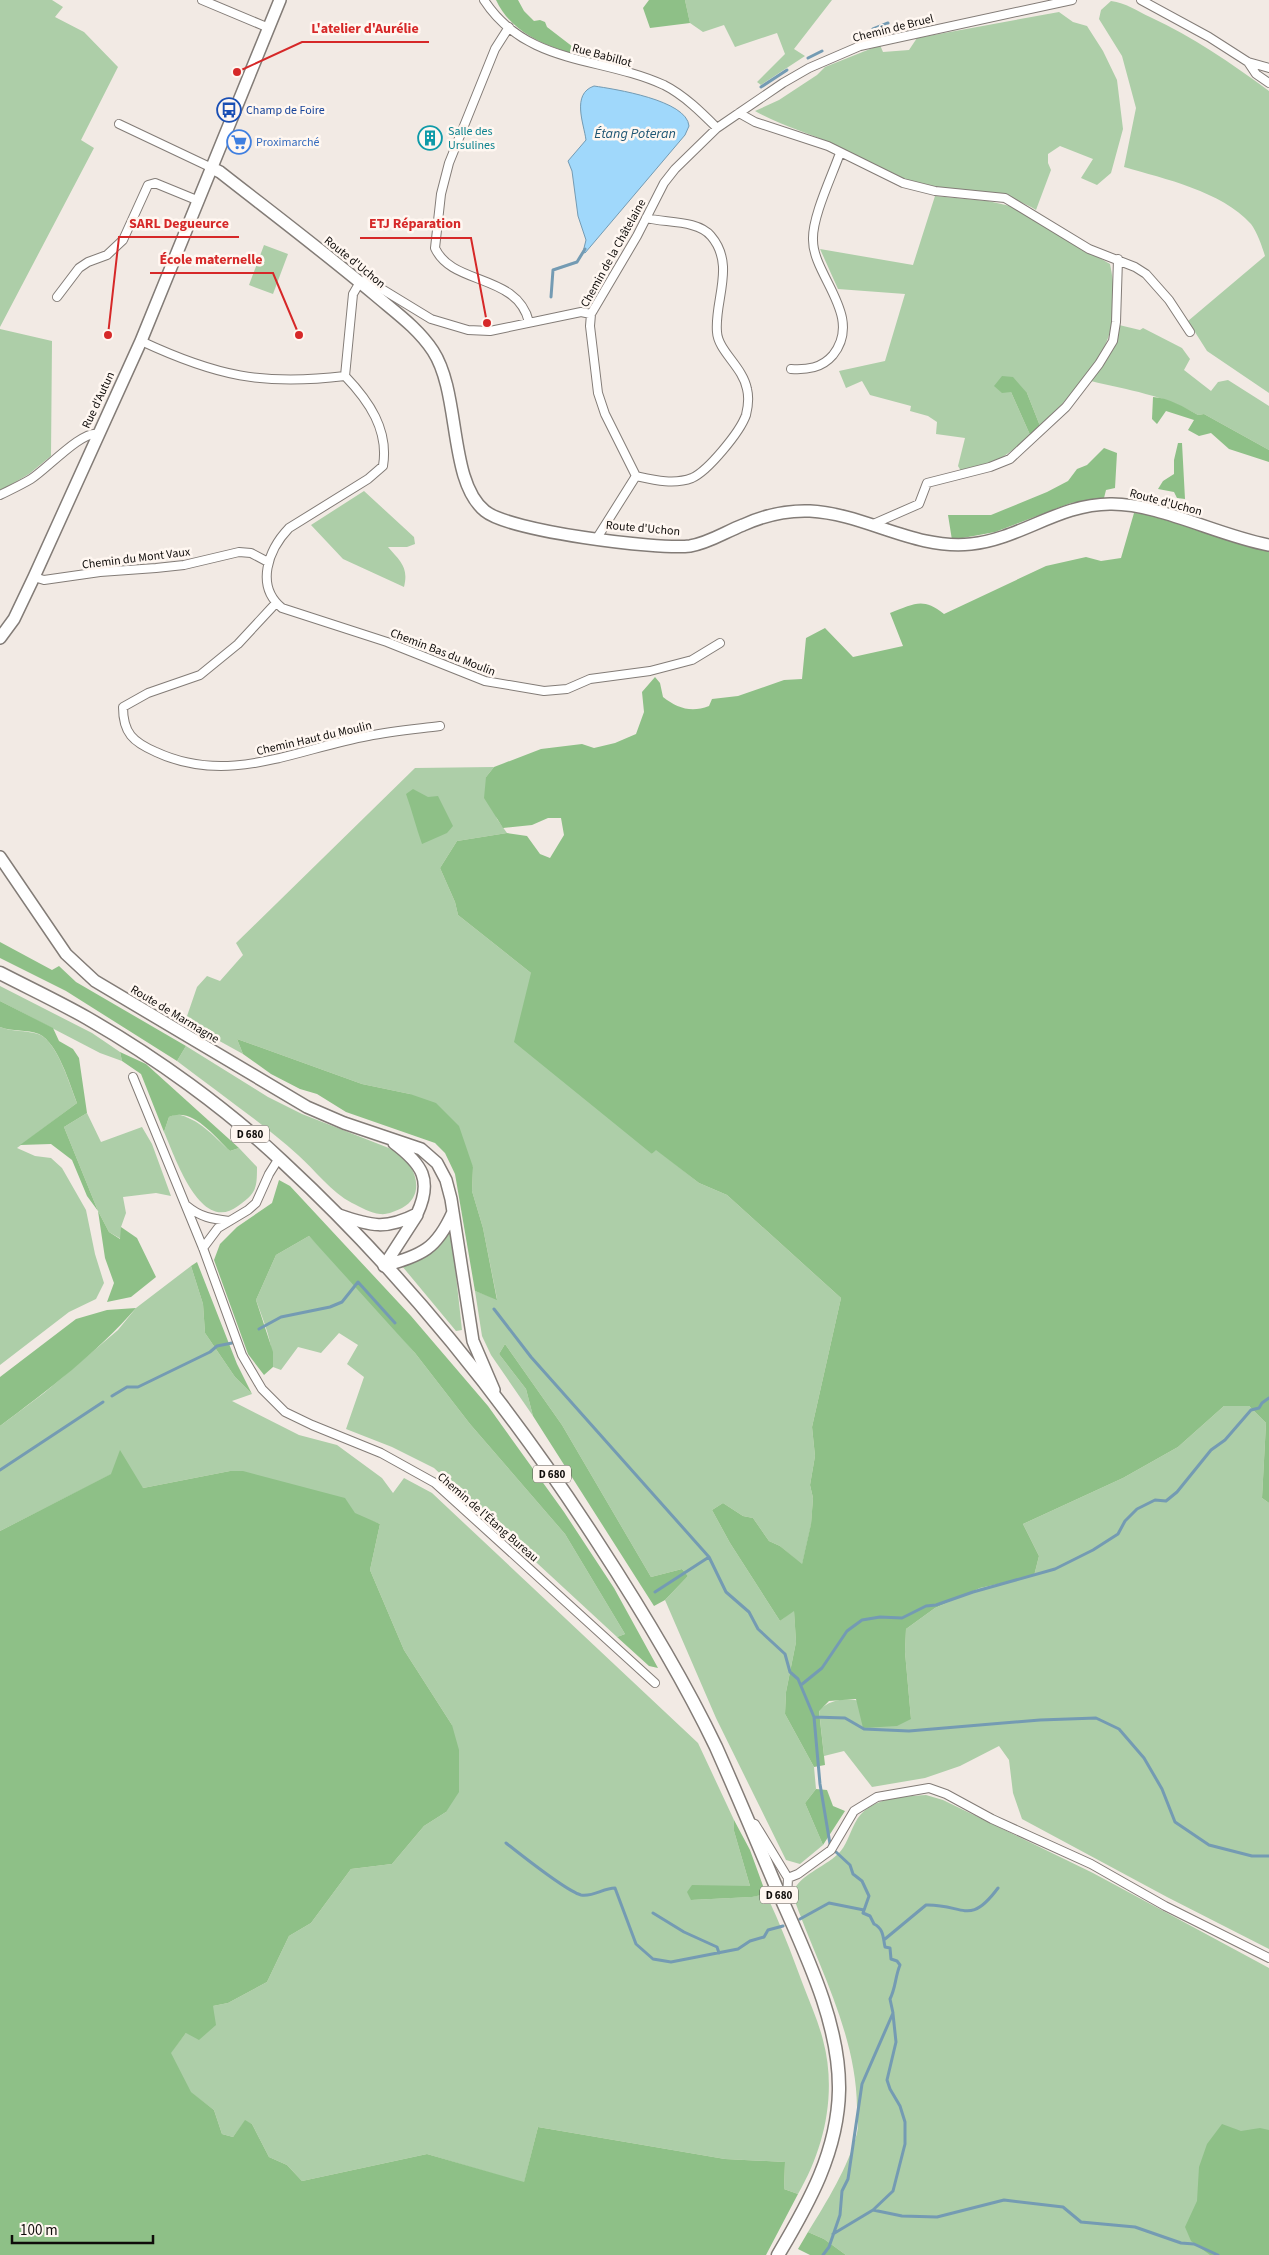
<svg xmlns="http://www.w3.org/2000/svg" width="1269" height="2255" font-family="'Source Sans 3',sans-serif">
<style>
.green{fill:#adcea8}
.forest{fill:#8ec087}
.water{fill:#a0d8fb;stroke:#749bb3}
.lines{fill:none;stroke-linecap:round;stroke-linejoin:round}
.stream{stroke:#749bb3;stroke-width:3}
.street-casing{stroke:#837c77;stroke-width:10}
.secondary-casing{stroke:#837c77;stroke-width:14}
.primary-casing{stroke:#837c77;stroke-width:15}
.street{stroke:#fff;stroke-width:8}
.secondary{stroke:#fff;stroke-width:11}
.primary{stroke:#fff;stroke-width:12}
.labels{text-anchor:middle;stroke-width:5;stroke-linejoin:round;paint-order:stroke}
.shield{fill:#fff7f1;stroke:#57524f;stroke-width:1}
.shield-label{font-size:11px;font-weight:bold;fill:#0f0c0a}
.street-label{font-size:12px;fill:#0f0c0a;stroke:#fff7f1}
.transit-label{font-size:12px;fill:#164399;stroke:#fff7f1;text-anchor:start}
.culture-label{font-size:12px;fill:#0d838f;stroke:#fff7f1;text-anchor:start}
.shop-label{font-size:12px;fill:#366cbe;stroke:#fff7f1;text-anchor:start}
.water-label{font-size:14px;font-style:italic;fill:#1f5673;stroke:#fff7f1}
.leader{fill:none;stroke:#d62828;stroke-width:2}
.callout-dot{fill:#d62828;stroke:#fff7f1;stroke-width:2}
.callout-label{font-size:14px;text-anchor:middle;font-weight:bold;fill:#d62828;stroke:#fff7f1;stroke-width:5;stroke-linejoin:round;paint-order:stroke}
</style>
<rect width="100%" height="100%" fill="#f2eae4"/>
<!-- green -->
<path class="green" d="M0 0H52L63 7 55 17 84 32 118 67 81 140 94 148 0 327Z
M685 0H832L794 49 805 56 761 85 757 82 785 54 777 33 735 47 724 25 703 32 690 23Z
M1111 1C1126 3 1137 11 1150 17 1193 37 1231 63 1269 91V393L1207 351 1188 321 1265 256C1262 246 1257 232 1251 224 1221 191 1165 179 1124 167L1136 108 1122 56 1099 19 1101 10Z
M1059 12 1073 22 1087 26 1103 51 1117 80 1123 129 1111 173 1097 185 1081 178 1093 159 1060 146 1048 154V163L1051 170 1036 210C995 185 955 194 911 182 884 174 860 157 835 145 809 133 780 125 755 111L779 100 817 75 825 67 880 45 883 52 909 50 917 38Z
M935 196 988 201 1010 206 1110 264C1115 287 1116 316 1108 338 1098 367 1063 405 1040 426L1027 393 1011 392 1031 437 997 461 961 471 958 466 965 438 936 434 937 422 928 416 910 411 911 406 870 395 862 381 846 388 839 371 885 361 905 294 838 289 820 249 913 265Z
M264 245 288 254 273 294 249 285Z
M1119 325 1140 330 1143 328 1182 348 1190 359 1184 370 1211 391 1218 382 1228 380 1269 406V450L1204 414 1198 415C1165 395 1127 390 1091 381L1114 348Z
M0 329 52 341 51 456 29 474 0 491Z
M364 491 414 537 415 544 407 547H388C400 561 409 567 404 587L343 559 311 525Z
M494 767 486 777 497 819 507 833 457 841 440 868 455 902 458 915 531 973 652 1154 656 1149 699 1183 727 1195 841 1298 812 1427 815 1456 810 1485 813 1498 811 1525 802 1565 780 1546 769 1541 753 1518 743 1516 723 1503 712 1510 730 1543 780 1621 794 1610 796 1642 786 1692 785 1714 814 1767 816 1789 805 1803 823 1845 800 1864 786 1860 716 1718 665 1600 688 1576 682 1569 651 1577 562 1425 505 1344 499 1354 526 1389 533 1416 491 1355 482 1336 475 1291 497 1299 483 1228 472 1191 473 1167 410 1094 362 1084 237 1039 243 1054 185 1022 197 987 207 976 220 981 243 955 236 943 415 768Z
M0 986 92 1033 120 1052 122 1061 100 1053 0 1001Z
M0 1027C12 1032 25 1030 38 1034 57 1040 70 1086 77 1103L17 1148 35 1156 51 1158 62 1168 86 1210 95 1254 104 1283 96 1299 69 1312 0 1365Z
M186 1046 268 1097 302 1114 399 1152C416 1167 426 1195 402 1208 396 1211 387 1215 380 1214 371 1213 360 1207 352 1203 331 1192 315 1170 298 1155 260 1121 217 1092 177 1061Z
M87 1113 101 1142 142 1127 152 1144 171 1196 156 1193 123 1197 126 1213 121 1227V1239L109 1232 98 1211 64 1127Z
M176 1114C200 1119 212 1135 230 1151L239 1148 257 1167C257 1189 256 1193 238 1206 200 1235 175 1156 164 1132L169 1117Z
M451 1230 462 1330 456 1331 402 1266C428 1257 435 1254 451 1230Z
M309 1236 356 1284 415 1353 470 1424 565 1534 625 1634 617 1637 434 1468 392 1447 346 1429 364 1377 347 1364 358 1345 339 1333 321 1353 298 1347 281 1370 273 1367C273 1343 264 1322 256 1300L276 1255Z
M191 1266 203 1304 205 1333 235 1377 252 1394 232 1401 299 1435 337 1445 382 1478 393 1493 404 1478 432 1493 698 1743 734 1820V1831L750 1886 723 1887 691 1900 751 1897 766 1894C780 1923 791 1952 802 1982 809 2001 818 2020 823 2040 837 2092 825 2148 798 2194L784 2189 785 2162 725 2159 538 2127 524 2183 427 2154 302 2181 287 2165 269 2157 252 2124 245 2121 233 2137 222 2134 214 2110 190 2092 170 2053 186 2033 213 2006 228 2003 267 1982 289 1936 311 1923 351 1869 392 1864 424 1826 446 1812 452 1725 404 1650 370 1570 380 1524 230 1471 143 1488 112 1474 0 1531V1426L44 1393 118 1330 136 1308Z
M1224 1406H1249L1266 1423 1262 1498 1269 1503V1949L1167 1897 1022 1819 1013 1793 1009 1760 999 1746 960 1766 925 1778 872 1787 844 1751 824 1756 819 1710C845 1686 882 1709 911 1719L905 1652 906 1629 935 1608 980 1588 1034 1576 1039 1556 1023 1524 1123 1478 1178 1447Z
M926 1795 943 1800 1093 1873 1269 1968V2255H846L824 2239 808 2232C826 2203 849 2166 857 2133 859 2125 857 2115 857 2107 856 2031 816 1963 792 1893 801 1874 823 1868 838 1854 846 1847 850 1832 855 1823 868 1797 901 1797 926 1795Z"/>
<!-- forest -->
<path class="forest" d="M496 0H518L524 11 534 21 540 20 545 22 547 27 573 47 601 55 610 63C568 53 516 43 496 0Z
M649 0H685L690 23 650 28 643 8Z
M1002 376 1013 377 1027 393 1040 426 1031 437 1011 392 1002 393 994 386Z
M1153 397C1169 398 1184 407 1198 415L1204 414 1269 450V462L1229 449 1211 433 1199 436 1188 430 1194 420 1166 411 1157 424 1152 419Z
M1178 443H1182L1185 499 1177 498 1174 492 1158 489 1163 481 1174 474V460Z
M1104 448 1117 453 1115 488 1106 490 1104 498 1071 503 995 532 952 540 948 515H991L1047 492 1068 481 1077 469 1087 465Z
M1134 513 1145 514 1269 550V1503L1262 1498 1266 1423 1249 1406H1224L1178 1447 1123 1478 1023 1524 1039 1556 1034 1576 980 1588 935 1608 906 1629 905 1652 911 1719 897 1726 863 1728 856 1699 829 1701 819 1711 825 1765 814 1767 785 1714 786 1692 796 1642 794 1611 780 1621 730 1543 712 1510 723 1503 743 1516 753 1518 769 1541 780 1546 802 1564 811 1524 813 1498 810 1485 815 1456 812 1427 841 1298 727 1195 699 1183 656 1150 652 1154 514 1042 531 973 458 915 455 902 440 868 457 841 507 833 527 836 540 854 550 858 564 835 561 818H548L532 825 503 828 484 798 486 777 494 767 541 749 582 744 594 748 615 743 636 734 644 712 642 692 655 677 660 683 663 697C677 708 691 713 709 706L712 699 738 696 784 680 802 679 806 638 825 628 853 657 903 646 890 613C915 604 922 597 944 614L1046 566 1086 557 1101 561 1121 558Z
M413 789 428 797 438 796 453 826 447 833 422 844C416 827 412 811 406 794Z
M0 942 52 970 59 966 76 982 186 1046 177 1061 66 991 0 958Z
M0 1001 53 1028 59 1041 73 1049 79 1058 87 1113 64 1127 98 1211 109 1232 120 1239 121 1227 137 1238 156 1277 131 1297 107 1302 114 1283 105 1258 98 1211 87 1196 72 1160 51 1144 20 1145 77 1103C70 1085 58 1043 39 1034 27 1029 12 1032 0 1027Z
M237 1039 362 1084 410 1094 436 1103 459 1126 473 1167 472 1191 483 1228 497 1300 475 1291 455 1174 445 1153 435 1143 346 1112 317 1094 300 1089 271 1074 243 1054Z
M120 1052 146 1064 239 1148 230 1151C215 1137 192 1106 169 1117L164 1132 141 1074 122 1061Z
M279 1180 290 1186 411 1316 488 1406 564 1512 614 1588 658 1668 649 1666 617 1637 625 1634 565 1534 470 1424 415 1353 309 1236 276 1255 256 1300 273 1352V1367L264 1375 248 1354 214 1260 220 1244 237 1227 272 1203Z
M197 1262 237 1364 252 1394 235 1377 205 1333 203 1304 191 1266Z
M136 1308C97 1353 48 1390 0 1426V1377L76 1319 107 1310Z
M505 1344 562 1425 651 1577 682 1569 688 1576 665 1600 654 1606 533 1416 526 1389 499 1354Z
M120 1450 143 1488 230 1471H243L345 1498 355 1513 380 1524 370 1570 404 1650 452 1725 459 1750V1792L446 1812 424 1826 392 1864 351 1869 311 1923 289 1936 267 1982 228 2003 213 2006 216 2025 199 2040 186 2033 171 2053 191 2092 214 2110 222 2134 233 2137 245 2120 252 2124 269 2157 287 2165 302 2181 427 2154 524 2182 538 2127 725 2159 785 2162 784 2189 798 2194 766 2255H0V1531L111 1474Z
M816 1789 827 1790 833 1806 845 1811 823 1845 805 1803Z
M734 1820 750 1850 766 1894 752 1897 691 1900 687 1892 692 1885 750 1886 734 1831Z
M1222 2124 1241 2131 1260 2128 1269 2130V2255H1210L1191 2241 1185 2227 1197 2201 1199 2167 1207 2144Z
M808 2232 824 2239 846 2255H810L798 2249Z"/>
<!-- water -->
<path class="water" d="M594 86C614 89 687 100 689 126L685 135 585 253 583 252 586 240 578 216 572 171 568 161 586 140C584 124 571 94 594 86Z"/>
<g class="lines">
<!-- stream -->
<path class="stream" d="M873 29 888 23
M808 58 822 51
M761 87 787 70
M551 297 553 270 577 262 585 249
M494 1309 531 1357 709 1557 726 1592 749 1612 758 1629 785 1654 790 1672 798 1679 814 1717
M259 1329 281 1317 330 1307 342 1302 358 1282 395 1323
M112 1396 127 1387H138L210 1352 217 1346 232 1343
M0 1470 103 1402
M655 1592 709 1557
M801 1685 822 1668 847 1631 862 1620 880 1617 902 1618 926 1606 936 1605 973 1592 1055 1569 1093 1550 1118 1534 1125 1521 1137 1509 1155 1500 1166 1501 1177 1492 1211 1450 1225 1440 1251 1410 1259 1408 1262 1403 1269 1398
M814 1717 845 1718 864 1729 909 1731 1040 1720 1096 1718 1119 1729 1144 1758 1162 1789 1175 1822 1209 1845 1252 1856H1269
M814 1717 820 1784 830 1844
M506 1843C520 1854 566 1891 581 1895 594 1897 603 1888 615 1888L636 1944 653 1959 671 1962 738 1949 750 1941 764 1937 768 1930 783 1926
M653 1913 684 1932 717 1947 719 1953
M800 1919 829 1903 864 1910
M885 1939 926 1905C964 1904 969 1927 998 1888
M873 2210 893 2191 905 2144V2122L900 2106 890 2089 887 2080 896 2042 893 2014
M833 2234 873 2210 902 2216 937 2217 1004 2200 1063 2207 1081 2222 1135 2227 1181 2243 1194 2244 1218 2255
M823 2255 829 2247 840 2215 842 2191 848 2179 862 2084 893 2013 890 1999C896 1987 895 1977 900 1965L897 1961 891 1959 890 1948 885 1947C883 1938 884 1929 874 1924L870 1916 863 1913 869 1896 862 1881 853 1874 850 1865 836 1852"/>
<!-- street casing -->
<g class="street-casing">
<path id="street" d="M202 0 269 28
M484 0C527 66 601 56 664 85 684 95 702 113 717 128
M1141 0 1209 37 1248 62 1269 68
M509 27 495 49 449 163 441 194 435 248C452 286 517 273 529 322
M1248 62 1256 74 1269 83
M739 113 755 122 828 146 903 183 935 191 1005 198 1089 249 1135 267 1146 274 1169 300 1190 332
M119 124 212 168
M57 297 79 268 88 262 107 255 123 240 148 185 155 183 199 201
M591 314 581 312 490 331 468 330 431 319 367 280 360 282 353 294 345 376C369 401 389 430 383 466L368 479 289 528C268 550 255 586 282 608L387 642 485 681 544 691 567 689 590 679 650 671 692 660 720 643
M141 341C216 376 262 386 345 376
M791 369C807 370 822 368 833 355 864 316 813 276 813 240 812 217 832 176 840 153
M636 476C654 480 674 485 692 478 708 471 740 432 746 415 748 407 749 397 747 389 743 367 718 351 717 332 714 301 736 265 711 236 698 220 666 223 646 218
M0 495C10 490 21 485 31 479 46 470 82 430 98 434
M871 525 919 504 927 483 990 467 1010 459 1066 407 1099 364 1113 341 1116 322 1118 259
M597 538 636 476 605 414 598 393 590 326 591 314 637 236 664 183 675 169 717 128 783 83 809 68 860 46 1072 0
M34 577 44 580 100 572 156 568 184 565 239 552 251 553 268 562
M276 603 238 644 200 675 148 693 123 707C123 733 133 742 156 752 229 786 296 749 368 736 391 731 416 729 440 726
M133 1077 203 1248 242 1355 262 1389 285 1412 312 1425 381 1453 435 1483 655 1683
M187 1206C200 1217 212 1219 229 1221
M203 1248 218 1228 248 1210 256 1203 269 1174 279 1158
M752 1823 755 1824 788 1878 798 1874 831 1850 854 1811 877 1797 929 1788 946 1794 992 1819 1091 1864 1165 1906 1269 1958
M783 1902 787 1898 788 1878"/>
</g>
<!-- secondary casing -->
<g class="secondary-casing">
<path id="secondary" d="M212 168 220 172C271 212 324 252 374 294 395 312 418 328 433 351 461 394 448 481 485 511 509 531 657 550 690 546 709 543 725 532 743 525 765 515 786 510 810 511 866 514 914 550 971 544 1020 539 1059 504 1110 504 1158 503 1219 536 1269 545
M0 638 14 619 34 577 141 341 280 0
M0 857 66 954 95 981 307 1107 344 1123 421 1149 437 1163 446 1180 451 1199 473 1341 494 1390
M339 1215C371 1226 386 1230 417 1214 433 1180 422 1164 394 1143
M384 1266C423 1254 436 1250 453 1212
M384 1266 417 1215"/>
</g>
<!-- primary casing -->
<g class="primary-casing">
<path id="primary" d="M0 973C29 988 59 1002 87 1018 155 1057 226 1108 283 1162 404 1274 509 1405 598 1543 641 1609 682 1676 716 1747 736 1792 755 1837 774 1882 801 1945 840 2019 839 2090 838 2151 809 2203 778 2255"/>
</g>
<!-- street -->
<use href="#street" class="street"/>
<!-- secondary -->
<use href="#secondary" class="secondary"/>
<!-- primary -->
<use href="#primary" class="primary"/>
</g>
<!-- icons -->
<defs>
<g id="bus-ring" transform="scale(1.25)"><circle r="9.5" fill="#fff7f1" stroke="#1a4fb4" stroke-width="1.5"/><path d="M-5-6H5V4H4V6H2V4H-2V6H-4V4H-5ZM-3.5-4V0h7V-4ZM-3.5 1.2v1.5H-2V1.2ZM2 1.2v1.5H3.5V1.2Z" fill="#1a4fb4"/></g>
<g id="building-ring" transform="scale(1.25)"><circle r="9.5" fill="#fff7f1" stroke="#0f9aa8" stroke-width="1.5"/><path d="M-4-6H4V6H1V3H-1V6H-4ZM-2.5-4.3h1.7v1.8h-1.7ZM.8-4.3h1.7v1.8H.8ZM-2.5-1h1.7V.8h-1.7ZM.8-1h1.7V.8H.8Z" fill="#0f9aa8"/></g>
<g id="supermarket-ring" transform="scale(1.25)"><circle r="9.5" fill="#fff7f1" stroke="#3f7fe0" stroke-width="1.5"/><path d="M-6-5.5h2.5l.6 2H6L4.5 2H-2.5L-4.4-4H-6ZM-1.5 3.2a1.3 1.3 0 1 0 .1 0ZM3 3.2a1.3 1.3 0 1 0 .1 0Z" fill="#3f7fe0"/></g>
</defs>
<g fill-rule="evenodd">
<use href="#bus-ring" x="229" y="110"/>
<use href="#building-ring" x="430" y="138"/>
<use href="#supermarket-ring" x="239" y="142"/>
</g>
<g class="labels">
<!-- shield labels -->
<g class="shield">
<rect x="231" y="1125.5" width="38" height="17" rx="4"/>
<rect x="533" y="1465.5" width="38" height="17" rx="4"/>
<rect x="760" y="1886.5" width="38" height="17" rx="4"/>
</g>
<g class="shield-label">
<text x="250" y="1138">D 680</text>
<text x="552" y="1478">D 680</text>
<text x="779" y="1899">D 680</text>
</g>
<!-- street labels -->
<g class="street-label">
<text transform="translate(893 28) rotate(-14)" y="4">Chemin de Bruel</text>
<text transform="translate(602 55) rotate(15)" y="4">Rue Babillot</text>
<text transform="translate(613 253) rotate(-61)" y="4">Chemin de la Châtelaine</text>
<text transform="translate(355 262) rotate(39)" y="4">Route d'Uchon</text>
<text transform="translate(98 400) rotate(-65)" y="4">Rue d'Autun</text>
<text transform="translate(1166 502) rotate(15)" y="4">Route d'Uchon</text>
<text transform="translate(643 528) rotate(5)" y="4">Route d'Uchon</text>
<text transform="translate(136 558) rotate(-7)" y="4">Chemin du Mont Vaux</text>
<text transform="translate(443 652) rotate(21)" y="4">Chemin Bas du Moulin</text>
<text transform="translate(314 738) rotate(-13)" y="4">Chemin Haut du Moulin</text>
<text transform="translate(175 1014) rotate(31)" y="4">Route de Marmagne</text>
<text transform="translate(488 1517) rotate(41)" y="4">Chemin de l'Étang Bureau</text>
</g>
<!-- transit labels -->
<g class="transit-label">
<text x="246" y="114">Champ de Foire</text>
</g>
<!-- culture labels -->
<g class="culture-label">
<text x="448" y="135">Salle des<tspan x="448" dy="14">Ursulines</tspan></text>
</g>
<!-- shop labels -->
<g class="shop-label">
<text x="256" y="146">Proximarché</text>
</g>
<!-- water labels -->
<g class="water-label">
<text x="635" y="138">Étang Poteran</text>
</g>
</g>
<!-- callouts -->
<path class="leader" d="M237 72L302 42H429M108 335L119 237H239M487 323L471 238H360M299 335L273 273H150"/>
<g class="callout-dot">
<circle cx="237" cy="72" r="5"/>
<circle cx="108" cy="335" r="5"/>
<circle cx="487" cy="323" r="5"/>
<circle cx="299" cy="335" r="5"/>
</g>
<g class="callout-label">
<text x="365" y="33">L'atelier d'Aurélie</text>
<text x="179" y="228">SARL Degueurce</text>
<text x="415" y="228">ETJ Réparation</text>
<text x="211" y="264">École maternelle</text>
</g>
<!-- scale -->
<path d="M12 2235v8h141v-8" fill="none" stroke="#0f0c0a" stroke-width="2.5"/>
<text x="20" y="2235" font-size="15" fill="#0f0c0a" stroke="#fff7f1" stroke-width="4" paint-order="stroke">100 m</text>
</svg>
